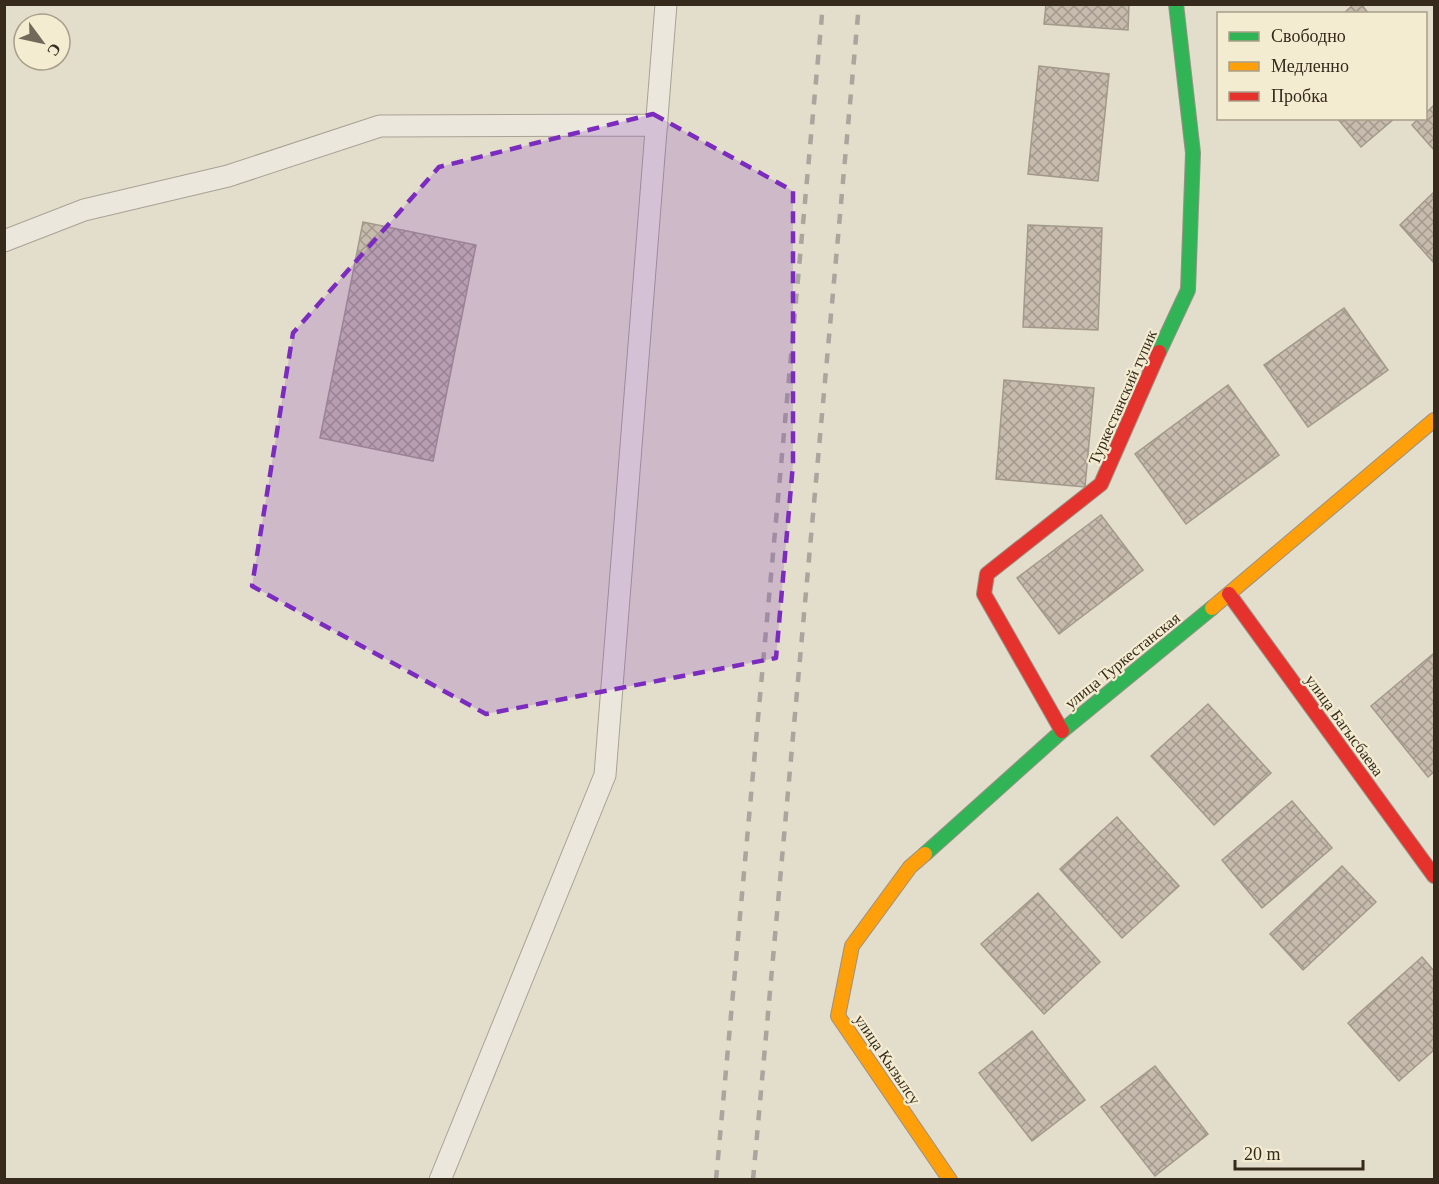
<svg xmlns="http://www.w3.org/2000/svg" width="1439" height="1184" font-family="'Times New Roman',serif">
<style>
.building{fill:url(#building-cross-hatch);stroke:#a3998b;stroke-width:1.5}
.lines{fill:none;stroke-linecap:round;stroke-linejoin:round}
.lane-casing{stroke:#a8a295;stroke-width:23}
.fast-casing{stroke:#989185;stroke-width:16}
.slow-casing{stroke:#989185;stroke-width:16}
.jam-casing{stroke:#989185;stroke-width:16}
.lane{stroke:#ece7dd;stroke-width:21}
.fast{stroke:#30b455;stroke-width:14}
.slow{stroke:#ff9f0a;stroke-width:14}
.jam{stroke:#e5322d;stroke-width:14}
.rail{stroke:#aaa69d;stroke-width:4.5;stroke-dasharray:10 10;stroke-linecap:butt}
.marked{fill:#7b2cbf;fill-opacity:0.2;stroke:#7b2cbf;stroke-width:4.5;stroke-dasharray:12 8;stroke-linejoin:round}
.labels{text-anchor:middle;stroke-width:4.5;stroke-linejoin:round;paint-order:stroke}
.street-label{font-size:16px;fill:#362a1d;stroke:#f4ecd1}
</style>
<defs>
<pattern id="building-cross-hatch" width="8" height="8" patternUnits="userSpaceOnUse" patternTransform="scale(1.5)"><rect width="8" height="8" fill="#c6bbad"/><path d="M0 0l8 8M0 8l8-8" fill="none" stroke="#a2988c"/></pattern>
</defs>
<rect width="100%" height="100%" fill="#e3ddcc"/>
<!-- building -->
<path class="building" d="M1046 4H1129L1128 30 1044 24Z
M1354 4H1361L1369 14H1343Z
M1039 66 1109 74 1098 181 1028 174Z
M1434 105V150L1412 125 1419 118H1426V113Z
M1337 118H1395L1361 147Z
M1434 192V263L1400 225Z
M363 222 476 245 433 461 320 438Z
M1028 225 1102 228 1098 330 1023 327Z
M1344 308 1388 370 1308 427 1264 365Z
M1004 380 1094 388 1085 487 996 479Z
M1228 385 1279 455 1186 524 1135 454Z
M1101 515 1143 570 1059 634 1017 578Z
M1434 653V772L1428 777 1371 706Z
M1208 704 1271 773 1214 825 1151 756Z
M1292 801 1332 848 1262 908 1222 860Z
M1117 817 1179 886 1122 938 1060 869Z
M1342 866 1376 902 1303 970 1270 934Z
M1038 893 1100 962 1044 1014 981 944Z
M1422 957 1434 971V1050L1399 1081 1348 1023Z
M1032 1031 1085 1100 1032 1141 979 1073Z
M1155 1066 1208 1134 1155 1176 1101 1107Z"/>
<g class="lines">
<!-- lane casing -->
<g class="lane-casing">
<path id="lane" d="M4 241 84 210 228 176 380 126 657 125
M440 1180 605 775 666 4"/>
</g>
<!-- fast casing -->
<g class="fast-casing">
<path id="fast" d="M1159 352 1188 290 1193 153 1176 4
M925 854 1062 731 1212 608"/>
</g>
<!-- slow casing -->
<g class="slow-casing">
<path id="slow" d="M1212 608 1434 420
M925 854 910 867 852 946 838 1016 950 1180"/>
</g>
<!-- jam casing -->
<g class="jam-casing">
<path id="jam" d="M1229 594 1434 876
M1062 731 984 594 987 574 1101 484 1159 352"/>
</g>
<!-- lane -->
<use href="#lane" class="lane"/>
<!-- fast -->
<use href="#fast" class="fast"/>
<!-- slow -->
<use href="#slow" class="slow"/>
<!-- jam -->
<use href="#jam" class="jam"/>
<!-- rail -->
<path class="rail" d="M716 1180 823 4
M753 1180 859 4"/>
</g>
<!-- marked area -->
<path class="marked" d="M653 114 793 191V464L776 658 486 714 252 586 293 333 439 167Z"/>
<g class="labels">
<!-- street labels -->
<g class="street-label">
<text transform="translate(1122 397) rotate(-66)" y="6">Туркестанский тупик</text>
<text transform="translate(1122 660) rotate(-39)" y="6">улица Туркестанская</text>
<text transform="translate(1345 725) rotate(54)" y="6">улица Багысбаева</text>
<text transform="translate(888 1059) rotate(56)" y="6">улица Кызылсу</text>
</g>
</g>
<!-- border -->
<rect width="1439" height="1184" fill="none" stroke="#362a1d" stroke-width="12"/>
<!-- legend -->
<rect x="1217" y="12" width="210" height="108" fill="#f4ecd1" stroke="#a89e89" stroke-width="1.5"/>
<rect x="1229" y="32" width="30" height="9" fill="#30b455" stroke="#a89e89" stroke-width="1.5"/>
<text x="1271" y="42" font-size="18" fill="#362a1d">Свободно</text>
<rect x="1229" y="62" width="30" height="9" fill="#ff9f0a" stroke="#a89e89" stroke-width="1.5"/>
<text x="1271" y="72" font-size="18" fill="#362a1d">Медленно</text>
<rect x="1229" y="92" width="30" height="9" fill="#e5322d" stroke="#a89e89" stroke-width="1.5"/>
<text x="1271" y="102" font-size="18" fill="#362a1d">Пробка</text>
<!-- north arrow -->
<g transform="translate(42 42) rotate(123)"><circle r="28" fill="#f4ecd1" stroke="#a89e89" stroke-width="1.5"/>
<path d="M0-4.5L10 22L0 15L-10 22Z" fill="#73695a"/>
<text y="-9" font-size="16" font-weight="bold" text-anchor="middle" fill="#362a1d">С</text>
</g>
<!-- scale -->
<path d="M1235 1160v9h128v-9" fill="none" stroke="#362a1d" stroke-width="3"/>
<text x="1244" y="1160" font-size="18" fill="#362a1d" stroke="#f4ecd1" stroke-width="4.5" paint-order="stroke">20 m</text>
</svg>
